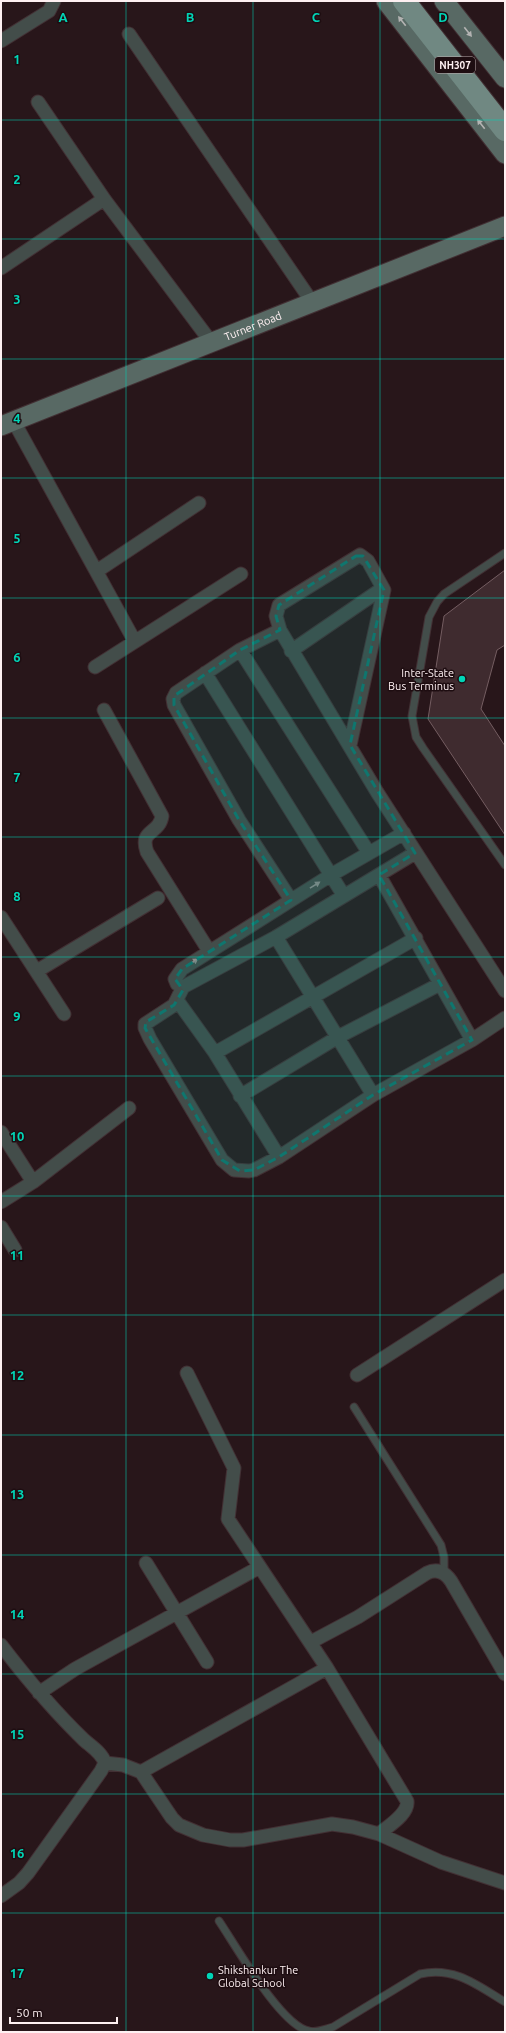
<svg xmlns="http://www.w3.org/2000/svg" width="506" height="2033" font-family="Ubuntu,sans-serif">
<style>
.building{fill:#3f2b2f;stroke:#745d61}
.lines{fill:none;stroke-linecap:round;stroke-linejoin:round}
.service-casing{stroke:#423034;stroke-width:9}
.minor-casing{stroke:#423034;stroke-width:15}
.secondary-casing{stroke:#423034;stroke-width:21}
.trunk-casing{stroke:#423034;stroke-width:24}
.service{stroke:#434d4a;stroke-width:7}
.minor{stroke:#434d4a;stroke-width:13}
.secondary{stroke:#586964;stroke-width:19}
.trunk{stroke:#708882;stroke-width:22}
.oneway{fill:#b3b3b2}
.oneway2{fill:#8e8e8d}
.marked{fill:#0f766e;fill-opacity:0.2;stroke:#0f766e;stroke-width:3;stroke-dasharray:8 5;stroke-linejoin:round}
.grid{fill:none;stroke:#00d5b7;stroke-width:1;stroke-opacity:0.55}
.poi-dot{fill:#00d5b7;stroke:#1e0d11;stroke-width:1.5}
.labels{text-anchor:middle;stroke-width:3;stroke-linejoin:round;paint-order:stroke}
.shield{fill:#1e0d11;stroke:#bbacae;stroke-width:1}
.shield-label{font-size:10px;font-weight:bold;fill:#fef0f2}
.street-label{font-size:11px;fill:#fef0f2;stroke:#1e0d11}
.poi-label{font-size:11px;fill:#fef0f2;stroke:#1e0d11;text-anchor:end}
.grid-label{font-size:13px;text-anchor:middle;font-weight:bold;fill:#00d5b7;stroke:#1e0d11;stroke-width:3;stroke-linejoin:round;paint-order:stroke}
</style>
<rect width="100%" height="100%" fill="#28161a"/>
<!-- building -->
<path class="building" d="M505 570V645L497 650 481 709 505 746V835L428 719 444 616Z"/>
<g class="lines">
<!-- service casing -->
<g class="service-casing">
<path id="service" d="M505 553 444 594 437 602 429 617 412 716 416 737 423 748 505 865
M354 1407 441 1545 444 1557V1573
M219 1921C236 1946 281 2026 309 2031 317 2033 325 2029 333 2027L420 1974C454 1966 477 1985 505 2002"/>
</g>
<!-- minor casing -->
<g class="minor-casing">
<path id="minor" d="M129 34 312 302
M1 41 49 11 54 1
M38 102 104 199 211 342
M1 268 104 199
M13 420 134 640
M97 571 199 503
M280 630 240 650 176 693 173 699 174 705 239 820 291 900
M240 650 369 853
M291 651 383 588
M95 667 241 574
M205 673 344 896
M104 710 162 816C159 835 139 829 147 852L209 951
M350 745 384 590 368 561 360 555 279 605 276 616 280 630 377 792 505 991
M415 853 276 937 183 987 174 1005 145 1024V1028L150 1039 222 1160 234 1170 249 1171 254 1170 279 1157 373 1095 472 1040 505 1018
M379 875 472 1040
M1 917 64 1014
M276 937 373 1095
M37 971 158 898
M183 987 177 984 175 979 182 969 331 875 404 833
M177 1000 215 1053 279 1157
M215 1053 416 938
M240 1096 338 1037 440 984
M1 1132 33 1182
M1 1202 33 1182 129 1108
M1 1227 15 1250
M187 1373 234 1468 228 1519 327 1668
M357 1375 505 1280
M146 1563 207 1662
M311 1642 358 1617 427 1573C437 1568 445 1572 451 1581L505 1674
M1 1645C27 1679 54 1711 84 1740 92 1747 102 1753 105 1763L101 1771 28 1873 19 1883 1 1896
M39 1693 75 1669 258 1568
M105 1763 123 1765 141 1772 172 1818 179 1825 203 1835 230 1840H243L332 1824 353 1827 379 1834 441 1862 505 1883
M141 1772 327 1668 407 1801C409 1814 388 1826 379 1834"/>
</g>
<!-- secondary casing -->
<g class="secondary-casing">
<g id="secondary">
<path d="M386 1 505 154"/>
<path d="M444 1 505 78"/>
<path id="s1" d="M1 426 505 226"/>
</g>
</g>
<!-- trunk casing -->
<g class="trunk-casing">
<path id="trunk" d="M404 1 505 130"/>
</g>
<!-- service -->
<use href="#service" class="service"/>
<!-- minor -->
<use href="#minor" class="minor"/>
<!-- secondary -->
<use href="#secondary" class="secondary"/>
<!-- trunk -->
<use href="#trunk" class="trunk"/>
</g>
<!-- one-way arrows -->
<defs><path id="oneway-solid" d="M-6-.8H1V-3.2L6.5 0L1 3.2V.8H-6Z"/></defs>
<g class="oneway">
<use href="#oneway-solid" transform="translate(402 21) rotate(-128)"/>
<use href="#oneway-solid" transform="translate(468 32) rotate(52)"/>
<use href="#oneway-solid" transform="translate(481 124) rotate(-128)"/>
</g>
<g class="oneway2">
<use href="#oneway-solid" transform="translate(315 885) rotate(-32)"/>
<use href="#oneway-solid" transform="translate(193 962) rotate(-33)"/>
</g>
<!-- marked area -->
<path class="marked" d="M356 556H363L384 590 350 745 415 853 379 875 472 1040 373 1095 279 1157 254 1170 240 1171 222 1160 145 1028 146 1022 174 1005 183 990 175 979 182 969 291 900 239 820 174 705V696L240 650 280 630 276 616 279 605Z"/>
<!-- grid -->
<path class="grid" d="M126 1V2032M253 1V2032M380 1V2032M1 120H505M1 239H505M1 359H505M1 478H505M1 598H505M1 718H505M1 837H505M1 957H505M1 1076H505M1 1196H505M1 1315H505M1 1435H505M1 1555H505M1 1674H505M1 1794H505M1 1913H505"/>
<!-- markers -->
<g class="poi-dot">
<circle cx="462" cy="679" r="4"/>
<circle cx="210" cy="1976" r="4"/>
</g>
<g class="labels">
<!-- shield labels -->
<rect class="shield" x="435" y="57" width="40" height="16" rx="3"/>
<g class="shield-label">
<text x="455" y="69">NH307</text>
</g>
<!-- street labels -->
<g class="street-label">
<text dy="4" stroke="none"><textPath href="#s1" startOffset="271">Turner Road</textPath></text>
</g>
<!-- poi labels -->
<g class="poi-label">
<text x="454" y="677">Inter-State<tspan x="454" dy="13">Bus Terminus</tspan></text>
<text x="218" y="1974" text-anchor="start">Shikshankur The<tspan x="218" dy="13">Global School</tspan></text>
</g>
</g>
<g class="grid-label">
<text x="63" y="22">A</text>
<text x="190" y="22">B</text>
<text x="316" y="22">C</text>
<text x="443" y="22">D</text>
<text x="17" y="64">1</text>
<text x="17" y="184">2</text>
<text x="17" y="304">3</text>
<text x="17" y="423">4</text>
<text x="17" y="543">5</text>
<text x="17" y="662">6</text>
<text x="17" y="782">7</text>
<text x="17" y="901">8</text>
<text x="17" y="1021">9</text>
<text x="17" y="1141">10</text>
<text x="17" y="1260">11</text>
<text x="17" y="1380">12</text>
<text x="17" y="1499">13</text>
<text x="17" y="1619">14</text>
<text x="17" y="1739">15</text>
<text x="17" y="1858">16</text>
<text x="17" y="1978">17</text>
</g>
<!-- border -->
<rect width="506" height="2033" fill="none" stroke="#fef0f2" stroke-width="4"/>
<!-- scale -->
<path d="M10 2017v6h107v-6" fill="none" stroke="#fef0f2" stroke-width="2"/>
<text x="16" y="2017" font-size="12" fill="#fef0f2" stroke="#1e0d11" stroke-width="3" paint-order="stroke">50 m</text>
</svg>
